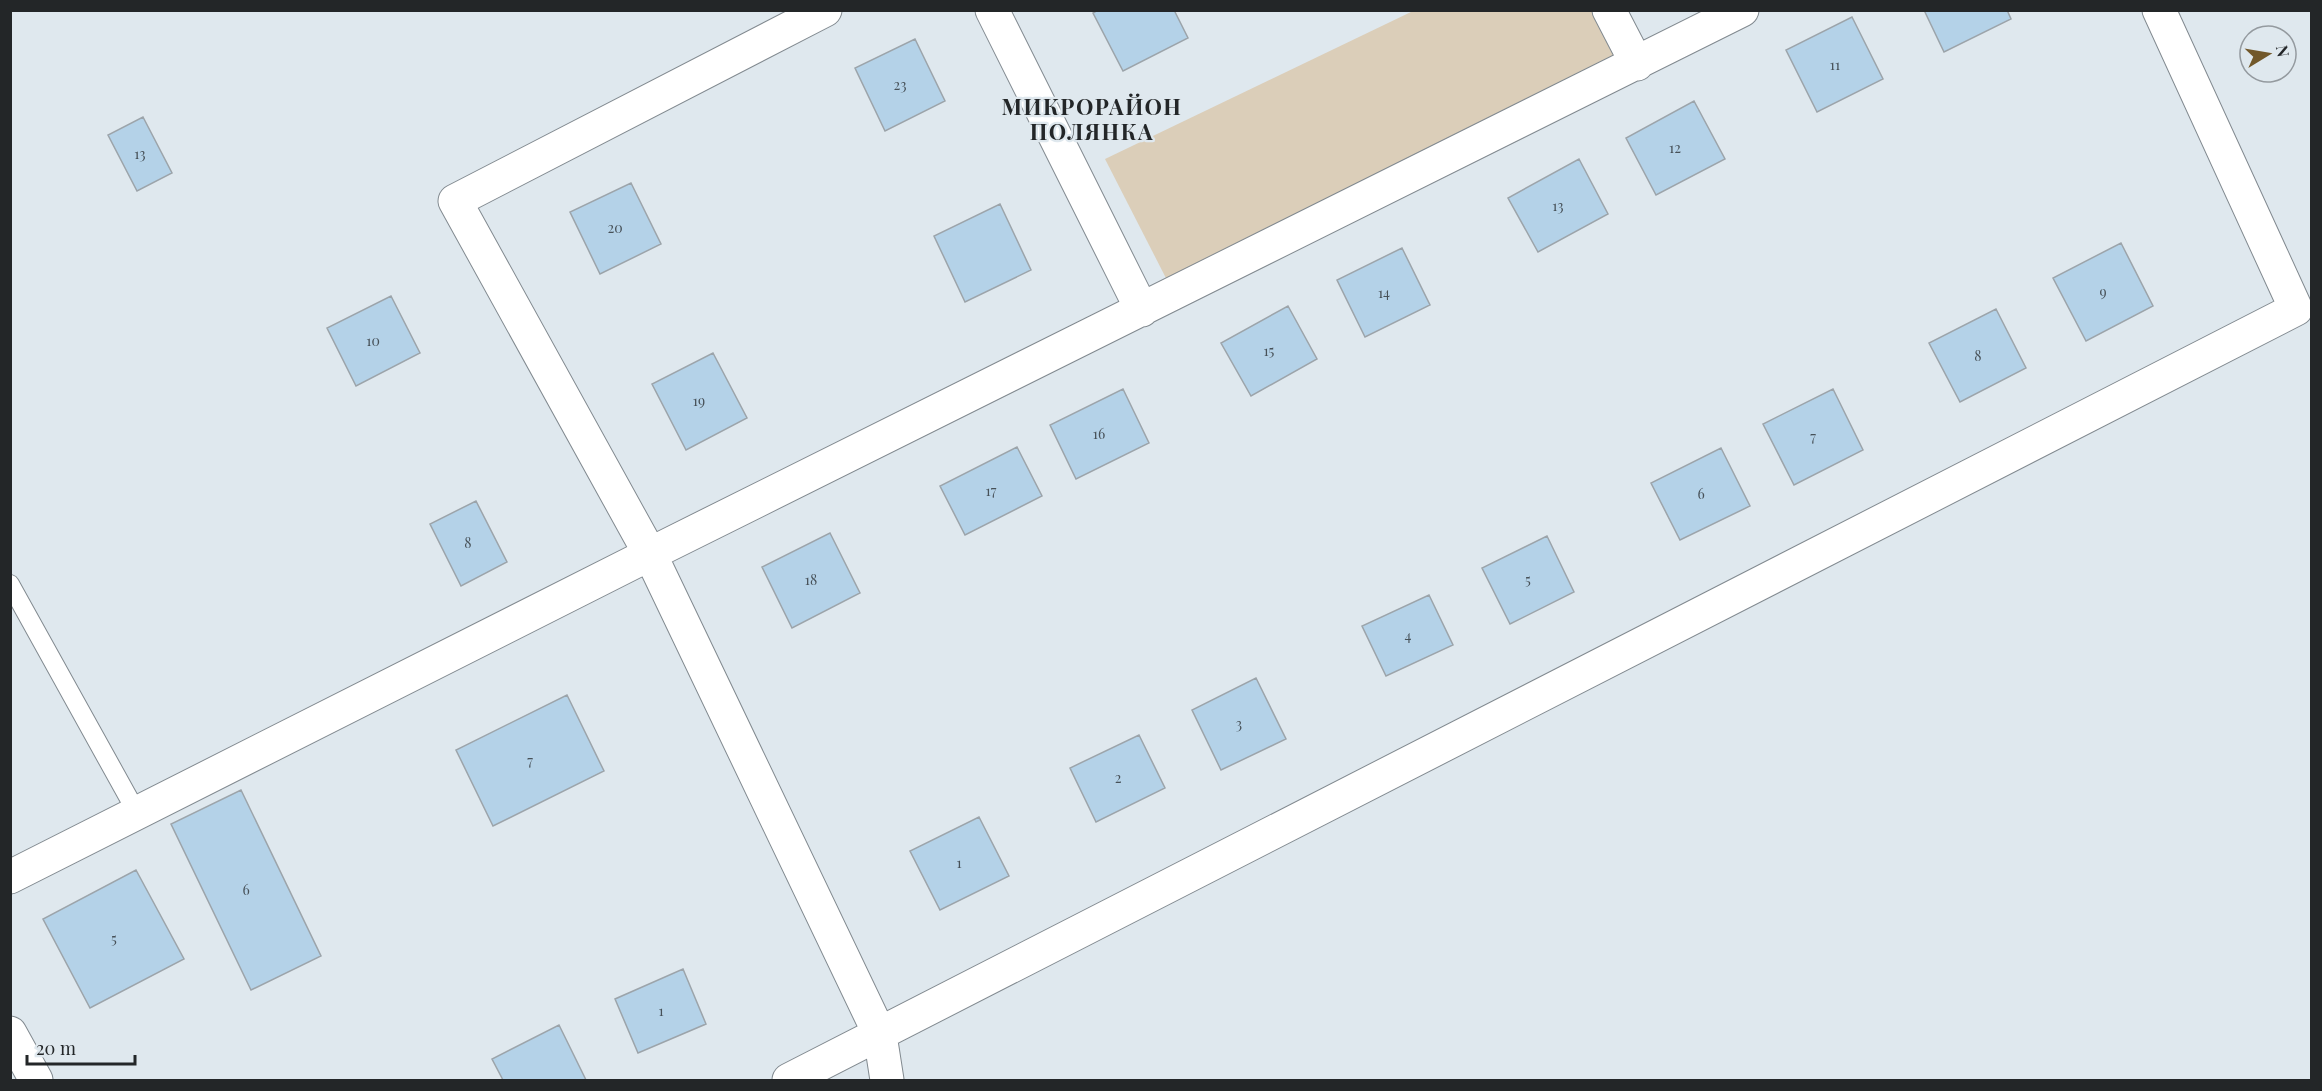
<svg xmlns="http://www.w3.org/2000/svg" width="2322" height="1091" font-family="'Playfair Display',serif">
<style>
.green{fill:#dbceb9}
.building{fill:#b4d2e8;stroke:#9ca4aa;stroke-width:1.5}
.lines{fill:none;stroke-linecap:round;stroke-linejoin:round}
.lane-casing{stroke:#828a90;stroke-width:20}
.street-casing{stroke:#828a90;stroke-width:35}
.lane{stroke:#fff;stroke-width:18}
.street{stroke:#fff;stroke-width:33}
.labels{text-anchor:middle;stroke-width:4.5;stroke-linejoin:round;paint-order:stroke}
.number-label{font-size:14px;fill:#475158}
.district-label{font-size:22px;font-weight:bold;letter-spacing:1.5px;fill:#232628;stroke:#dfe8ee}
</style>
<rect width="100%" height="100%" fill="#dfe8ee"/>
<!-- green -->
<path class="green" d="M1413 11H1592L1617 60 1169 284 1105 159Z"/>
<!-- building -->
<path class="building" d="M1098 10H1174L1188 38 1123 71 1093 13Z
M1924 10H2007L2011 19 1944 52Z
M1852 17 1883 79 1817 112 1786 50Z
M915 39 945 101 885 131 855 68Z
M1694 101 1725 159 1656 195 1626 138Z
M143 117 172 173 137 191 108 135Z
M1579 159 1608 214 1538 252 1508 198Z
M631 183 661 244 600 274 570 212Z
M1000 204 1031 270 965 302 934 236Z
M2121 243 2153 306 2086 341 2053 278Z
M1402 248 1430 305 1365 337 1337 280Z
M391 296 420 353 356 386 327 328Z
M1288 306 1317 359 1251 396 1221 343Z
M1996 309 2026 368 1960 402 1929 343Z
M713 353 747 418 686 450 652 384Z
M1123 389 1149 443 1076 479 1050 425Z
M1833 389 1863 450 1794 485 1763 424Z
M1017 447 1042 496 965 535 940 486Z
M1721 448 1750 506 1680 540 1651 483Z
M476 501 507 562 461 586 430 524Z
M830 533 860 593 792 628 762 567Z
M1547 536 1574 592 1510 624 1482 568Z
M1429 595 1453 645 1386 676 1362 626Z
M1256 678 1286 739 1221 770 1192 710Z
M567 695 604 771 493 826 456 750Z
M1139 735 1165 788 1096 822 1070 768Z
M241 790 321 956 251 990 171 824Z
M979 817 1009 876 940 910 910 851Z
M136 870 184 959 90 1008 43 919Z
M683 969 706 1024 638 1053 615 999Z
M559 1025 586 1080H503L492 1059Z"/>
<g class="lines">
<!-- lane casing -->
<g class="lane-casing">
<path id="lane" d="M10 584 137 813"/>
</g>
<!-- street casing -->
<g class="street-casing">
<path id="street" d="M825 10 455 201 650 554 880 1035 887 1080
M992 10 1142 310
M1609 10 1637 64
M10 877 650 554 1742 10
M10 1033 36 1080
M789 1080 2296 309 2159 10"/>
</g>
<!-- lane -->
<use href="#lane" class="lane"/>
<!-- street -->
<use href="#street" class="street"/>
</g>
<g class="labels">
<!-- number labels -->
<g class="number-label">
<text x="1835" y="70">11</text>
<text x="900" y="90">23</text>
<text x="1675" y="153">12</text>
<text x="140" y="159">13</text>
<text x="1558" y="211">13</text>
<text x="615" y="233">20</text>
<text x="2103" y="297">9</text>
<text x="1384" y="298">14</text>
<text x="373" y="346">10</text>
<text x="1269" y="356">15</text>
<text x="1978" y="361">8</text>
<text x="699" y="406">19</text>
<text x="1099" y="439">16</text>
<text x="1813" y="442">7</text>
<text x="991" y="496">17</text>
<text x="1701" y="499">6</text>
<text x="468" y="548">8</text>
<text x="811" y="585">18</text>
<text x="1528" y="585">5</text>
<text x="1408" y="641">4</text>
<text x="1239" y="729">3</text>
<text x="530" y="766">7</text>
<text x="1118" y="783">2</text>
<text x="959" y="868">1</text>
<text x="246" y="895">6</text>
<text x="114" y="944">5</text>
<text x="661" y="1016">1</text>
</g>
<!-- district labels -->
<g class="district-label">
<text x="1092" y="115">МИКРОРАЙОН<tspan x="1092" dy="25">ПОЛЯНКА</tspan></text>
</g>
</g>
<!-- border -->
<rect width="2322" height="1091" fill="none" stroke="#232628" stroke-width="24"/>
<!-- north arrow -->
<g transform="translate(2268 54) rotate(79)"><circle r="28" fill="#dfe8ee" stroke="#949a9f" stroke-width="1.5"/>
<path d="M0-4.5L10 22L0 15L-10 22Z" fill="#72582a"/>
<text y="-9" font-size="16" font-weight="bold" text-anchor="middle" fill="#232628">N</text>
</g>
<!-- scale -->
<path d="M27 1055v9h108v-9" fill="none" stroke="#232628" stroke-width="3"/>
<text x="36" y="1055" font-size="18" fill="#232628" stroke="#dfe8ee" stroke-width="4.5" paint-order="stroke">20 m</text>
</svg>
